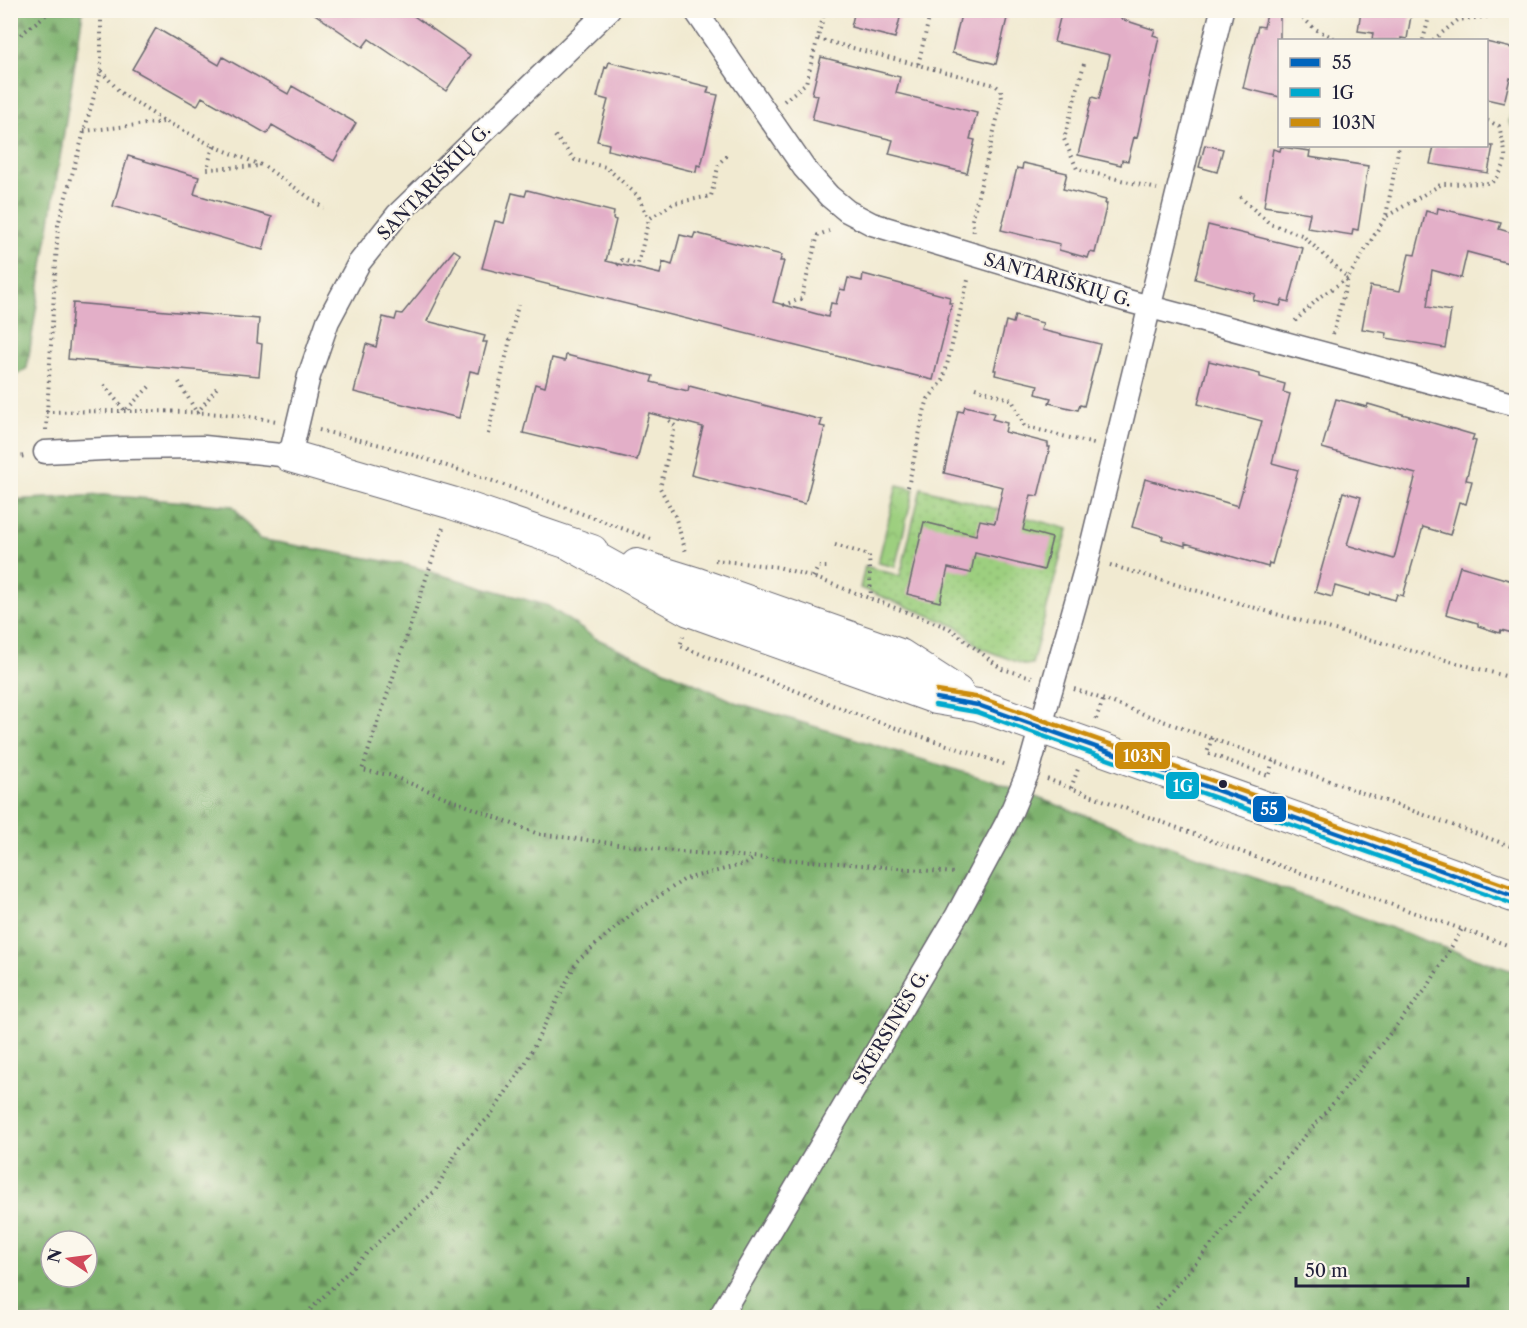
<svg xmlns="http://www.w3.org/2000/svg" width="1527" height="1328" font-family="'Libre Caslon Text',serif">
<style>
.grass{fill:url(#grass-dots);stroke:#60785d;stroke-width:1.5}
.forest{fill:url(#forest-firs);stroke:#506a54;stroke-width:1.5;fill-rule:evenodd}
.park{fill:url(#park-crowns);stroke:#60785d;stroke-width:1.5}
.building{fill:#e3afc8}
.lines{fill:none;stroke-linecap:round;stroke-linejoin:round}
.street-casing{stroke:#6a6870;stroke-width:25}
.secondary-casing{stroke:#6a6870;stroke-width:34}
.path{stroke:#6a6870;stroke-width:4;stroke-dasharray:1.5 4.5;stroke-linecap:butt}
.street{stroke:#fff;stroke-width:22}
.secondary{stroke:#fff;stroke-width:32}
.bus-1-casing{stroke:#fbf7ec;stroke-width:9}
.bus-2-casing{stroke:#fbf7ec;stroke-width:9}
.bus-3-casing{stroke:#fbf7ec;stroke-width:9}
.bus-1{stroke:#0065bd;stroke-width:4.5}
.bus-2{stroke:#00a9ce;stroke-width:4.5}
.bus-3{stroke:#cc8c0c;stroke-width:4.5}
.bus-dot{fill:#22223b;stroke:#fbf7ec;stroke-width:2}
.labels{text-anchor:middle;stroke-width:4.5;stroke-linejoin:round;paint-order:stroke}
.street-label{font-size:18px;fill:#22223b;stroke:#fbf7ec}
.line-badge{stroke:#fbf7ec;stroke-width:2}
.badge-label{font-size:16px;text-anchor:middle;font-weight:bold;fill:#fff}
</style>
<defs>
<pattern id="grass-dots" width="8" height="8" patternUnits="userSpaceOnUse" patternTransform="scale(1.5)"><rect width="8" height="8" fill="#9dcf7f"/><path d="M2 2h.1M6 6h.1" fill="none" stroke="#87b16f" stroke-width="1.8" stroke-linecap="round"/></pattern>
<pattern id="forest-firs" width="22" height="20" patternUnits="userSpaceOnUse" patternTransform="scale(1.5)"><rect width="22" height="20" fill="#7eb26e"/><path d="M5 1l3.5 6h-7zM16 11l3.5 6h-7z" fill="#67905c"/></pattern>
<pattern id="park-crowns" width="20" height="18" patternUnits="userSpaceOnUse" patternTransform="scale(1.5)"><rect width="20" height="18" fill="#9dcf7f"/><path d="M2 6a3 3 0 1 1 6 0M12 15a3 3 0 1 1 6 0" fill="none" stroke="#87b16f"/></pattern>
</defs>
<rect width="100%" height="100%" fill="#fbf7ec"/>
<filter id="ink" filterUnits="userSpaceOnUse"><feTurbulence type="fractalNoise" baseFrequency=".0167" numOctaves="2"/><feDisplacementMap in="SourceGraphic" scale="12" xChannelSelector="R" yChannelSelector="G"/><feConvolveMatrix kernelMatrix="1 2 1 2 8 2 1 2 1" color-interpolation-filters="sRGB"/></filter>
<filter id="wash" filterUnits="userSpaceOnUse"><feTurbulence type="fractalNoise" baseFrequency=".008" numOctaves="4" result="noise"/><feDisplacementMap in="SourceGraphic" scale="24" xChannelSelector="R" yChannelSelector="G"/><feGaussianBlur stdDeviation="1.35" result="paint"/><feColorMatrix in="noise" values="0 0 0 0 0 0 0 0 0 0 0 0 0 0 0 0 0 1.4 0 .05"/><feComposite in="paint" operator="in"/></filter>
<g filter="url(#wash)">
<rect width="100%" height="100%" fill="#f1ead1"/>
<!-- grass -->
<path class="grass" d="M921 488 1068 529 1032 664 1025 665 980 648 958 627 860 588 865 566 900 576Z"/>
<!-- forest -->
<path class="forest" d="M11 10 83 11 27 368 11 379Z
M103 495 233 506 259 539 407 565 548 606 595 638 735 702 992 781 1437 945 1516 972V1317L11 1318V500ZM51 1241H87V1277H51Z"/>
<!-- park -->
<path class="park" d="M1516 94V131L1509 122Z
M897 485 914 489 895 567 878 563Z"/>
<g id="blocks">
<!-- building -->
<path class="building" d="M309 10H405L470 55 446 91 369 39 363 47Z
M855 10H902L895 38 851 27Z
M962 10H1009L996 64 952 53Z
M1062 10H1124L1121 19 1155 30 1153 35 1159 37 1137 138 1134 137 1128 161 1122 160 1121 165 1078 155 1092 97 1099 99 1110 55 1054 42Z
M1268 10H1280V97L1243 88 1258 26 1264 27Z
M1361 10H1412L1407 39 1401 38V40H1372L1373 33 1358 31Z
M156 28 219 65 223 57 288 94 292 86 356 123 334 161 272 125 267 134 202 97 197 106 132 69Z
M1486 42 1516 49V80L1510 78 1504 103 1486 99Z
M821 57 900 77 896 93 977 113 970 139 975 140 967 173 889 154 893 140 812 120 818 95 812 94Z
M609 62 709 87 707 93 718 95 701 166 697 165 696 172 608 150 609 144 597 141 608 100 597 97 605 67 607 68Z
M1205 145 1223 149 1217 172 1199 167Z
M1434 146H1493L1488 173 1430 164Z
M1281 147 1310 151 1309 157 1368 166 1358 230 1353 229 1352 235 1307 228 1310 213 1264 206 1273 149 1280 151Z
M128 156 199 177 194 194 272 217 263 250 113 206Z
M1023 163 1067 173 1063 189 1106 200 1105 204H1107L1095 253 1090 252 1088 258 1059 250 1060 244 1001 230 1017 168 1022 169Z
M527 190 614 212 613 219 616 220 606 261 660 274 663 262 672 265 680 235 693 238 695 233 782 255 780 261H784L773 302 828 317 831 303 836 304 840 289 845 290 848 278 862 281 863 274 950 297 949 303H952L933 380 482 268 495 221 504 223 512 193 525 196Z
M1438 208 1501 223 1499 229 1516 234V265L1467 252 1461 278 1432 270 1427 307 1451 311 1445 348 1386 338 1387 333 1362 329 1370 286 1400 291 1409 254 1415 255 1426 211 1437 214Z
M1208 225 1303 248 1289 302 1282 300 1280 306 1253 300 1255 294 1195 279Z
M454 250 460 254 427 321 485 336 483 342H487L479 373 470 371 459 418 354 392 366 344 376 347 383 317 395 320 397 313 402 314Z
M73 303 259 319 257 343 262 344 259 376 68 359Z
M1015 316 1043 323 1041 330 1100 344 1084 406 1080 405 1078 410 1049 403 1051 398 1036 394 1038 385 995 375 996 370H994L1006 321 1013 323Z
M566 355 653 376 651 382 688 391 689 386 822 420 820 426 825 427 805 504 691 475 703 427 649 413 637 460 523 433 535 384 545 387 552 358 565 361Z
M1209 361 1260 374V377L1285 384 1283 392 1290 394 1272 463 1298 470 1272 564 1269 563 1268 567 1185 543V546L1162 539 1163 536 1132 527 1145 479 1238 506 1262 421 1198 404Z
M1336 399 1367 407 1368 404 1474 435 1472 440 1476 441 1466 480 1472 481 1466 504 1459 502 1450 535 1423 527 1403 596 1397 594 1395 600 1371 593 1370 596 1335 586 1332 597 1315 592 1343 492 1361 497 1347 545 1394 559 1416 474 1322 448Z
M965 406 994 413 992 419 1007 423 1005 432 1048 443V447H1050L1038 496 1031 495 1023 530 1052 538 1044 570 975 553 971 573 948 568 940 602 907 594 924 522 976 535 980 520 995 523 1003 487 944 473 958 411 963 412Z
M1460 566 1516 582V634L1501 630 1500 633 1478 626V623L1446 614Z"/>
</g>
</g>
<g filter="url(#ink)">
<use href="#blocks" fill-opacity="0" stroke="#6a6870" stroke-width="1.5"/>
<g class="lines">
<!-- street casing -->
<g class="street-casing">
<path id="street" d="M695 10 804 168 829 196 847 211 872 224 1128 301 1516 405
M45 452 123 448 204 447 290 456 309 376 328 321 359 263 397 215 609 10
M719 1318 957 915 1007 822 1028 772 1088 559 1222 10"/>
</g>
<!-- secondary casing -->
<g class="secondary-casing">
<path id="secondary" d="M290 456 452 503 592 551
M572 545 689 610 936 698 978 705 1516 897
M637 565 698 584 900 655 957 692"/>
</g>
<!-- path -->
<path class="path" d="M931 10 918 65 995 85 1001 90 1002 99 972 220 974 233
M1294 10 1315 29 1338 40
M10 31 20 35 52 10
M818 39 918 65
M1423 40 1431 10
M1433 40 1458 20 1516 13
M1084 64 1064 139 1077 169 1157 189
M101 71 121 93 161 119 213 146 264 166 324 208
M784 101 806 83 825 10
M84 131 164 122
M555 136 575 160 606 167 638 196 649 219
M213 146 207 169 260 166
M1240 197 1270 224 1302 235 1348 278 1321 296 1292 324
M1387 216 1442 184 1491 183C1512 163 1505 152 1499 126L1486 120
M617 265 622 260 638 264 649 219 674 203 711 196 719 163 729 154
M783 305 801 299 818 235 829 231
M1333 334 1348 278 1386 216 1399 146
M179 382 197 413 219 385
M104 385 125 411 151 385
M975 388 1012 400 1024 426 1094 444
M46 412C123 411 200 408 277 421
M669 421 675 426 660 488 675 516 686 552
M46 430 58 225 101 71V17L103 10
M319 430 389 447 493 481 654 540
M488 434 518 305
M10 459 24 456
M908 487 924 412 928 399 943 381 969 276
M443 528 362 770 389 775 538 834 681 852 838 863 955 873
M835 545 869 555 871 598
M715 560 778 567 813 577 949 628 1002 669 1032 677
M1110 565 1276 614 1516 679
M813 577 818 567H829
M683 636 680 646 866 718 1007 765
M1074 689 1516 848
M1096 719 1103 700
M1212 738 1207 753 1269 776 1273 759
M1047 779 1258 858 1516 948
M1071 788 1078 769
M302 1318 377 1243 435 1191 460 1146 490 1116 525 1064 577 961 629 916 685 879 745 864 755 858
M1148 1318 1330 1107 1427 988 1462 929"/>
<!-- street -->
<use href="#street" class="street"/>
<!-- secondary -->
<use href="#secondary" class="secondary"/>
<!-- bus-1 casing -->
<g class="bus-1-casing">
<path id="bus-1" d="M936 698 978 705 1516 897"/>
</g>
<!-- bus-2 casing -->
<g class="bus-2-casing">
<path id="bus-2" d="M935 705 976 712 1513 904"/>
</g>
<!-- bus-3 casing -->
<g class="bus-3-casing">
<path id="bus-3" d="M937 691 981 698 1516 889"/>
</g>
<!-- bus-1 -->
<use href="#bus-1" class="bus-1"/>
<!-- bus-2 -->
<use href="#bus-2" class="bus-2"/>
<!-- bus-3 -->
<use href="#bus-3" class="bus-3"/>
</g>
</g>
<!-- markers -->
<circle class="bus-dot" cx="1223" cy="784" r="5"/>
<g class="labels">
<!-- street labels -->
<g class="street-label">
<text transform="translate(434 182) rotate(-46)" y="6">SANTARIŠKIŲ G.</text>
<text transform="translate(1058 280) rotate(16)" y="6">SANTARIŠKIŲ G.</text>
<text transform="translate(891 1027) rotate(-59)" y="6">SKERSINĖS G.</text>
</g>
</g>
<g class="line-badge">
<rect x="1114" y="741" width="57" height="29" rx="6" fill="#cc8c0c"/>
<rect x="1165" y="771" width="35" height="29" rx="6" fill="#00a9ce"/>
<rect x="1252" y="795" width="35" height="28" rx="6" fill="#0065bd"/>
</g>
<g class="badge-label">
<text x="1143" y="762">103N</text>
<text x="1183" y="792">1G</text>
<text x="1269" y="815">55</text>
</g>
<!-- margin -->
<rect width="1527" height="1328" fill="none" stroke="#fbf7ec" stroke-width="36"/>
<!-- legend -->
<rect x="1278" y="39" width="210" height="108" fill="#fbf7ec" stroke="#a4a2a5" stroke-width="1.5"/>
<rect x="1290" y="58" width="30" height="9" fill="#0065bd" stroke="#a4a2a5" stroke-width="1.5"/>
<text x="1332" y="69" font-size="18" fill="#22223b">55</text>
<rect x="1290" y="88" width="30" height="9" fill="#00a9ce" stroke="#a4a2a5" stroke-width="1.5"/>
<text x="1332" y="99" font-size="18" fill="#22223b">1G</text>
<rect x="1290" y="118" width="30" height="9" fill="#cc8c0c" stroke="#a4a2a5" stroke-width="1.5"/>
<text x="1332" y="129" font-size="18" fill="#22223b">103N</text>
<!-- north arrow -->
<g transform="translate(69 1259) rotate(283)"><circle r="28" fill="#fbf7ec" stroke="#a4a2a5" stroke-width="1.5"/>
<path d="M0-4.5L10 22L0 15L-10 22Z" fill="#d1495b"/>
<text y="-9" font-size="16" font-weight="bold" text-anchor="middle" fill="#22223b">N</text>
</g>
<!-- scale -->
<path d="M1296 1277v9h172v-9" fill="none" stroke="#22223b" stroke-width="3"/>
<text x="1305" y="1277" font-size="18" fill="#22223b" stroke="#fbf7ec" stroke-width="4.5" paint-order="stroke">50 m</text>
</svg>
